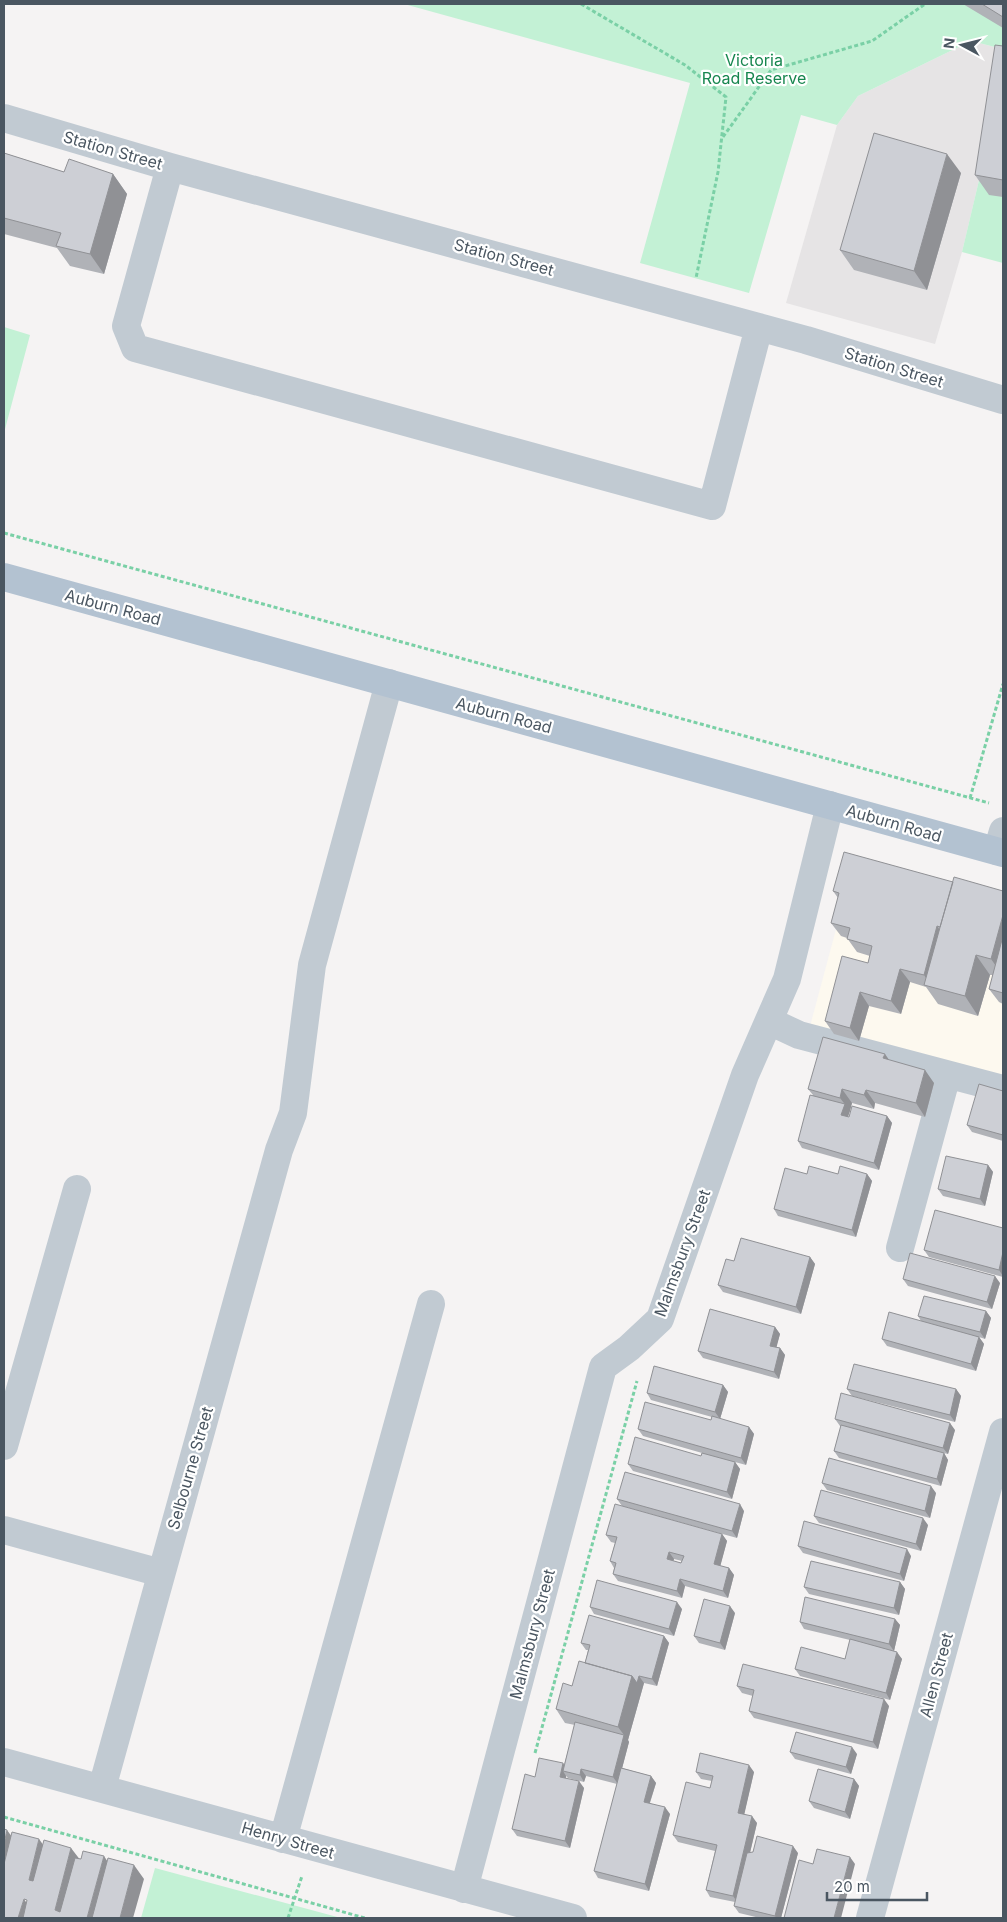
<svg xmlns="http://www.w3.org/2000/svg" width="1007" height="1922" font-family="Inter,sans-serif">
<style>
.commercial{fill:#fdf9ef}
.education{fill:#e6e4e5}
.green{fill:#c3f1d5}
.lines{fill:none;stroke-linecap:round;stroke-linejoin:round}
.path{stroke:#7ad0a6;stroke-width:3;stroke-dasharray:4 2.5;stroke-linecap:butt}
.minor{stroke:#c1cad2;stroke-width:28}
.major{stroke:#b3c2d1;stroke-width:28}
.wall{fill:#b0b2b7;fill-rule:evenodd}
.shaded-wall{fill:#909195}
.building{fill:#cdcfd5;stroke:#909195;fill-rule:evenodd}
.labels{text-anchor:middle;stroke-width:4.5;stroke-linejoin:round;paint-order:stroke}
.park-label{font-size:16px;fill:#17864f;stroke:#fff}
.street-label{font-size:16px;fill:#4a5661;stroke:#fff}
</style>
<rect width="100%" height="100%" fill="#f5f3f3"/>
<!-- commercial -->
<path class="commercial" d="M853 866 1003 907V1083L809 1030Z"/>
<!-- education -->
<path class="education" d="M971 41 1003 49V79L962 252 935 344 786 303 837 125 858 96Z"/>
<!-- green -->
<path class="green" d="M404 4H1003V49L971 41 858 96 837 125 801 115 749 293 640 263 690 83Z
M1003 79V263L962 252Z
M4 327 30 335 4 433Z
M155 1868 341 1918H141Z"/>
<g class="lines">
<!-- path -->
<path class="path" d="M581 4 685 65 726 97 718 172 696 278
M723 137 771 70 872 41 925 4
M4 533 989 803
M970 798 1003 684
M535 1753 637 1381
M4 1817 365 1918
M288 1918 302 1876"/>
<!-- minor -->
<path class="minor" d="M4 118 170 167 806 340 1003 400
M170 167 126 326 135 348 712 506 759 327
M997 851 1003 831
M769 1021 799 1035 1003 1089
M900 1248 947 1075
M4 1446 77 1189
M4 1530 161 1573
M4 1762 573 1918
M102 1788 279 1150 293 1113 312 965 389 683
M283 1839 431 1304
M464 1889 603 1367 629 1348 660 1319 745 1075 787 979 830 805
M870 1918 1003 1432"/>
<!-- major -->
<path class="major" d="M4 577 1003 853"/>
</g>
<!-- wall -->
<path class="wall" d="M963 4H1003V28Z
M1003 46V197L989 195 975 175Z
M4 153 64 172 113 174 127 194 104 274 70 266 57 248 4 234Z
M961 173 927 290 854 270 840 250Z
M953 882 1003 891V1004L999 1002 989 989 993 975H990L978 1016 938 1004 926 987 910 982 901 1014 869 1006 859 1041 834 1034 825 1021 868 963 870 956 857 952 847 938 841 936 831 923 838 898 833 891Z
M889 1060 934 1083 925 1117 875 1103 874 1109 852 1103 848 1117 887 1116 892 1123 879 1170 802 1148 798 1141 813 1095 808 1089Z
M1003 1091V1141L972 1132 967 1125Z
M988 1165 993 1172 985 1206 943 1196 938 1189Z
M807 1174H867L872 1181 856 1237 778 1216 774 1209Z
M1003 1228V1277L929 1257 924 1250Z
M810 1257 815 1264 801 1314 723 1292 718 1285 734 1261Z
M903 1279 1000 1283 992 1309 908 1286Z
M986 1311 991 1318 985 1339 979 1337 984 1344 976 1371 887 1346 882 1339 921 1321 918 1316Z
M775 1327 780 1334 776 1347 780 1348 785 1355 779 1379 703 1358 698 1351Z
M723 1385 728 1392 720 1419 749 1427 754 1434 746 1465 735 1462 740 1469 732 1499 633 1471 628 1464 701 1456 702 1453 643 1436 638 1429 711 1420 712 1417 651 1400 647 1393Z
M847 1389H956L961 1396 955 1422 852 1396Z
M835 1419 955 1430 948 1454 935 1451 944 1453 948 1460 941 1486 839 1458 834 1451 841 1426H840Z
M822 1483 936 1493 930 1518 827 1490Z
M617 1499 744 1511 737 1538 622 1506Z
M814 1516 928 1525 921 1551 819 1523Z
M722 1534 727 1541 720 1566 729 1568 734 1575 728 1598 685 1586 682 1598 618 1581 613 1574 614 1568 610 1561 615 1543 611 1542 606 1535ZM674 1559 682 1561 681 1563 673 1561Z
M798 1546 911 1556 904 1581 803 1553Z
M900 1582 905 1589 899 1615 809 1594 804 1587Z
M590 1607 682 1609 674 1636 594 1614Z
M735 1613 725 1650 699 1643 694 1636Z
M895 1619 900 1625 894 1651 902 1659 890 1700 800 1676 795 1669 845 1659 850 1640 804 1629 800 1622Z
M664 1636 669 1643 657 1686 644 1683 628 1740 629 1742 622 1768 651 1776 656 1783 650 1803 670 1814 649 1891 598 1878 594 1871 617 1784 586 1776 584 1782 568 1778 566 1776V1778L584 1788 570 1848 517 1836 512 1829 563 1763 564 1765 575 1725 565 1723 556 1709 572 1686 585 1663 588 1650H586L581 1643Z
M737 1686 889 1706 878 1749 754 1718 749 1711 753 1696 742 1693Z
M790 1752 857 1754 851 1774 795 1759Z
M696 1772H754L744 1814 757 1823 750 1853H798L781 1918H760L739 1913 734 1906 735 1902 710 1897 706 1890 715 1851 678 1842 673 1835 710 1788 712 1781 701 1779Z
M854 1779 859 1786 850 1819 814 1808 809 1801Z"/>
<!-- shaded-wall -->
<path class="shaded-wall" d="M947 154 961 173 927 290 914 271Z
M113 174 127 194 104 274 90 254Z
M1003 915V976L991 959Z
M937 926 947 940 932 987 924 975Z
M976 955 990 975 978 1016 965 996Z
M900 969 910 982 901 1014 891 1001Z
M860 992 869 1006 859 1041 850 1028Z
M885 1054 894 1067 883 1058Z
M925 1070 934 1083 925 1117 916 1103Z
M842 1089 852 1103 850 1111 840 1098Z
M866 1090 875 1103 874 1109 864 1095Z
M845 1104 850 1111 846 1122 841 1115Z
M887 1116 892 1123 879 1170 874 1163Z
M988 1165 993 1172 985 1206 980 1199Z
M867 1174 872 1181 856 1237 852 1230Z
M1003 1252V1276L999 1270Z
M810 1257 815 1264 801 1314 796 1307Z
M995 1276 1000 1283 992 1309 987 1302Z
M986 1311 991 1318 985 1339 980 1332Z
M775 1327 780 1334 775 1353 770 1346Z
M979 1337 984 1344 976 1371 971 1364Z
M780 1348 785 1355 779 1379 774 1372Z
M723 1385 728 1392 720 1419 715 1412Z
M956 1389 961 1396 955 1422 950 1415Z
M950 1423 955 1430 948 1454 943 1448Z
M749 1427 754 1434 746 1465 741 1458Z
M944 1453 948 1460 941 1486 937 1479Z
M735 1462 740 1469 732 1499 727 1492Z
M931 1486 936 1493 930 1518 925 1511Z
M740 1504 744 1511 737 1538 732 1531Z
M923 1518 928 1525 921 1551 916 1544Z
M722 1534 727 1541 719 1571 714 1564Z
M907 1549 911 1556 904 1581 900 1574Z
M669 1552 674 1559 672 1566 667 1559Z
M729 1568 734 1575 728 1598 723 1591Z
M680 1579 685 1586 682 1598 677 1591Z
M900 1582 905 1589 899 1615 894 1608Z
M677 1602 682 1609 674 1636 669 1629Z
M730 1606 735 1613 725 1650 720 1643Z
M895 1619 900 1625 894 1651 889 1644Z
M664 1636 669 1643 657 1686 652 1679Z
M897 1652 902 1659 890 1700 886 1693Z
M632 1676H639L644 1683 628 1740 629 1742 618 1784 613 1777 624 1735 618 1727Z
M884 1699 889 1706 878 1749 873 1742Z
M852 1747 857 1754 851 1774 846 1767Z
M563 1763 567 1770 563 1771 566 1776 565 1784 560 1777Z
M749 1765 754 1772 743 1820 738 1813Z
M581 1769 586 1776 584 1782 580 1775Z
M651 1776 656 1783 648 1808 644 1802Z
M854 1779 859 1786 850 1819 845 1812Z
M579 1781 584 1788 570 1848 565 1841Z
M665 1807 670 1814 649 1891 645 1884Z
M752 1816 757 1823 738 1903 733 1896Z
M7 1830 17 1844 4 1893V1844Z
M39 1839 49 1853 38 1894 29 1880Z
M793 1846 798 1853 781 1918H776L775 1916Z
M71 1848 81 1861 66 1918 55 1910Z
M104 1856 113 1870 101 1918H87Z
M850 1857 855 1864 841 1918H834Z
M134 1865 144 1879 133 1918H120Z
M24 1899 33 1913 32 1918H18Z"/>
<!-- building -->
<path class="building" d="M982 4H1003V17Z
M995 45 1003 46V180L975 175Z
M874 133 947 154 914 271 840 250Z
M4 153 64 172 69 159 113 174 90 254 56 246 61 233 4 218Z
M844 852 953 882 940 927 937 926 924 975 900 969 891 1001 860 992 850 1028 825 1021 842 956 868 963 872 946 847 939 850 928 831 923 839 893 833 891Z
M954 877 1003 891V915L991 959 976 955 965 996 924 985Z
M1003 936V993L989 989Z
M823 1037 885 1054 883 1058 925 1070 916 1103 866 1090 864 1095 842 1089 840 1098 808 1089Z
M979 1084 1003 1091V1135L967 1125Z
M810 1095 845 1104 841 1115 849 1117 852 1106 887 1116 874 1163 798 1141Z
M946 1156 988 1165 980 1199 938 1189Z
M809 1166 838 1174 840 1166 867 1174 852 1230 774 1209 785 1168 807 1174Z
M935 1210 1003 1228V1252L999 1270 924 1250Z
M741 1238 810 1257 796 1307 718 1285 726 1259 734 1261Z
M910 1253 995 1276 987 1302 903 1279Z
M924 1296 986 1311 980 1332 918 1316Z
M710 1309 775 1327 770 1346 780 1348 774 1372 698 1351Z
M889 1312 979 1337 971 1364 882 1339Z
M854 1364 956 1389 950 1415 847 1389Z
M654 1366 723 1385 715 1412 647 1393Z
M841 1393 950 1423 943 1448 835 1419Z
M645 1402 711 1420 712 1416 749 1427 741 1458 638 1429Z
M841 1425 944 1453 937 1479 834 1451Z
M635 1437 701 1456 702 1453 735 1462 727 1492 628 1464Z
M829 1458 931 1486 925 1511 822 1483Z
M625 1472 740 1504 732 1531 617 1499Z
M821 1490 923 1518 916 1544 814 1516Z
M615 1504 722 1534 714 1564 729 1568 723 1591 680 1579 677 1591 613 1574 616 1563 610 1561 617 1537 606 1535ZM669 1552 684 1556 681 1563 667 1559Z
M804 1521 907 1549 900 1574 798 1546Z
M811 1561 900 1582 894 1608 804 1587Z
M597 1580 677 1602 669 1629 590 1607Z
M805 1597 895 1619 889 1644 800 1622Z
M704 1599 730 1606 720 1643 694 1636Z
M589 1615 664 1636 652 1679 639 1676 637 1683 632 1676 585 1663 590 1645 581 1643Z
M850 1639 897 1652 886 1693 795 1669 801 1647 845 1659Z
M579 1661 632 1676 618 1727 556 1709 563 1683 572 1686Z
M743 1664 884 1699 873 1742 749 1711 754 1690 737 1686Z
M575 1722 624 1735 613 1777 581 1769 580 1775 563 1771Z
M796 1732 852 1747 846 1767 790 1752Z
M700 1753 749 1765 738 1813 752 1816 733 1896 706 1890 717 1845 673 1835 686 1782 710 1788 713 1776 696 1772Z
M539 1758 563 1763 560 1777 579 1781 565 1841 512 1829 525 1774 535 1777Z
M621 1768 651 1776 644 1802 665 1807 645 1884 594 1871Z
M818 1769 854 1779 845 1812 809 1801Z
M4 1829 7 1830 4 1844Z
M12 1832 39 1839 29 1880 33 1881 44 1840 71 1848 55 1910 60 1912 75 1858 81 1859 83 1851 104 1856 87 1918H23L27 1900 24 1899 18 1918H4V1864Z
M757 1836 793 1846 775 1916 734 1906 747 1853 753 1852Z
M817 1849 850 1857 834 1918H784L799 1860 813 1864Z
M108 1858 134 1865 120 1918H92Z"/>
<g class="labels">
<!-- park labels -->
<g class="park-label">
<text x="754" y="66">Victoria<tspan x="754" dy="18">Road Reserve</tspan></text>
</g>
<!-- street labels -->
<g class="street-label">
<text transform="translate(113 150) rotate(16)" y="6">Station Street</text>
<text transform="translate(504 257) rotate(15)" y="6">Station Street</text>
<text transform="translate(894 367) rotate(17)" y="6">Station Street</text>
<text transform="translate(113 607) rotate(15)" y="6">Auburn Road</text>
<text transform="translate(504 715) rotate(15)" y="6">Auburn Road</text>
<text transform="translate(894 823) rotate(16)" y="6">Auburn Road</text>
<text transform="translate(682 1253) rotate(-70)" y="6">Malmsbury Street</text>
<text transform="translate(190 1468) rotate(-74)" y="6">Selbourne Street</text>
<text transform="translate(532 1634) rotate(-75)" y="6">Malmsbury Street</text>
<text transform="translate(936 1675) rotate(-75)" y="6">Allen Street</text>
<text transform="translate(288 1840) rotate(16)" y="6">Henry Street</text>
</g>
</g>
<!-- border -->
<rect width="1007" height="1922" fill="none" stroke="#4a5661" stroke-width="10"/>
<!-- north arrow -->
<g transform="translate(962 45) rotate(277)" stroke="#ffffff" stroke-width="4" paint-order="stroke">
<path d="M0-4L9 19L0 12L-9 19Z" fill="#4a5661"/>
<text y="-8" font-size="14" font-weight="bold" text-anchor="middle" fill="#4a5661">N</text>
</g>
<!-- scale -->
<path d="M827 1892v8h100v-8" fill="none" stroke="#4a5661" stroke-width="2.5"/>
<text x="834" y="1892" font-size="15" fill="#4a5661" stroke="#ffffff" stroke-width="4" paint-order="stroke">20 m</text>
</svg>
